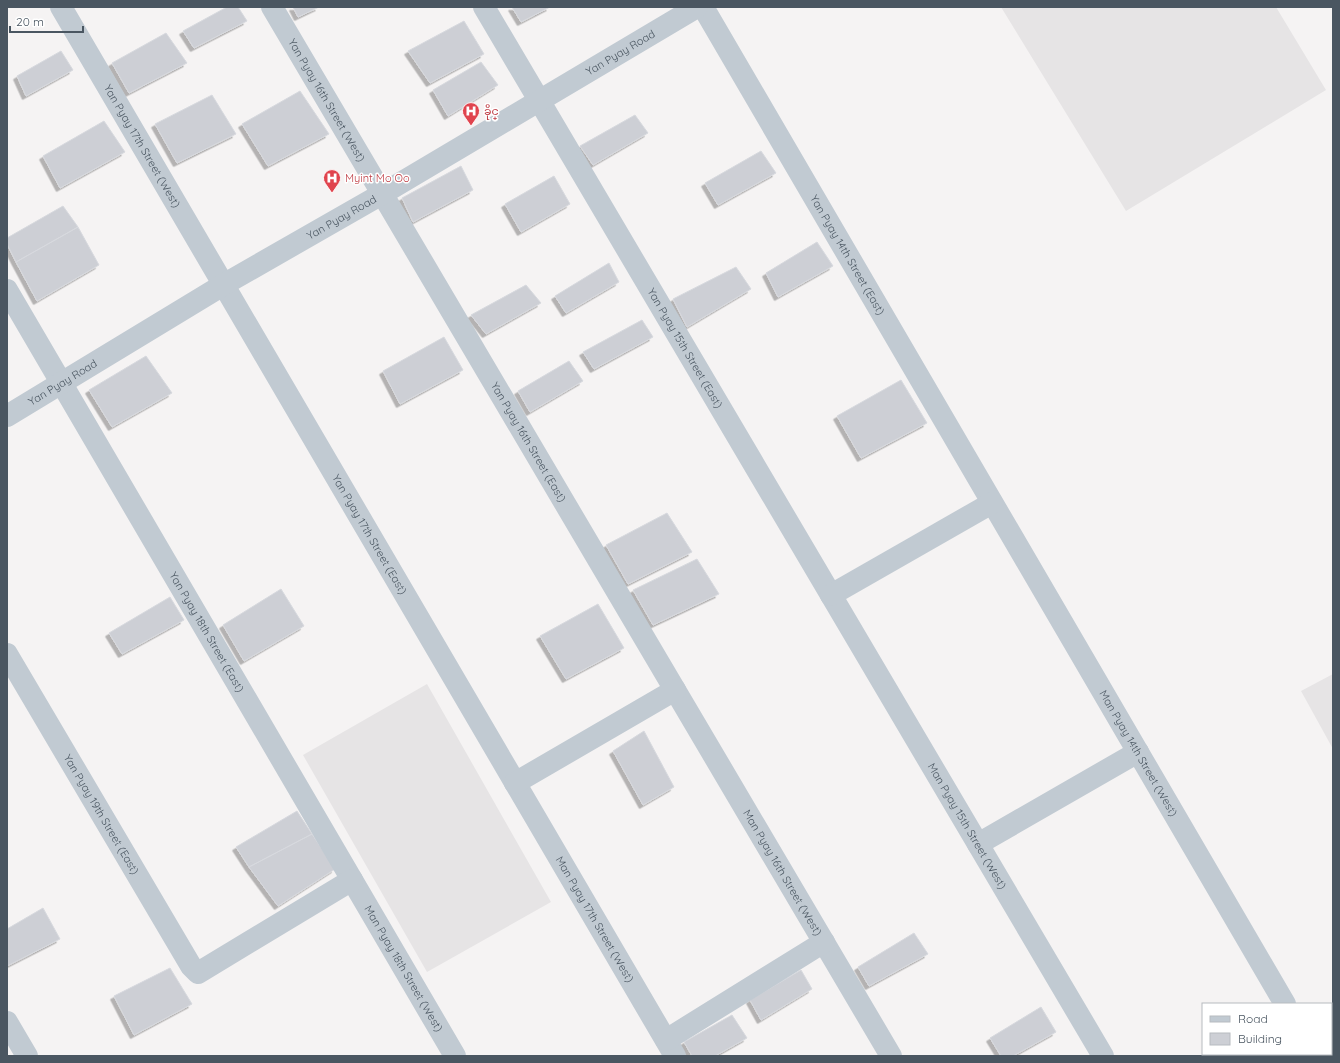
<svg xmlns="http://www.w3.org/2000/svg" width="1340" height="1063" font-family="Quicksand,'Noto Sans Myanmar',sans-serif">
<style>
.education{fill:#e6e4e5}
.building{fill:#cdcfd5;stroke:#d7d9de;filter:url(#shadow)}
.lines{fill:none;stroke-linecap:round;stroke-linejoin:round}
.minor{stroke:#c1cad2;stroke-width:22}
.labels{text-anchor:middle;stroke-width:3;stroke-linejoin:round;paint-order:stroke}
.street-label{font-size:11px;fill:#4a5661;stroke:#fff}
.health-label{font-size:11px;fill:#be3a42;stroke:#fff;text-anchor:start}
</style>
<defs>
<filter id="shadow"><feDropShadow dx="-3.5" dy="3.5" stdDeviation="0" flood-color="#0004"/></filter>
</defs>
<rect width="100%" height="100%" fill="#f5f3f3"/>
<!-- education -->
<path class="education" d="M1001 7H1276L1326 90 1126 211Z
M1333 674V749L1301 691Z
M427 684 551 902 427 972 303 755Z"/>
<!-- building -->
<path class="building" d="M227 7H238L247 21 194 48 183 31Z
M293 7H319L298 17Z
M512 7H550L521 22Z
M464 21 484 54 430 83 408 51Z
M166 33 187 63 129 93 112 63Z
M61 51 73 70 26 96 17 76Z
M481 62 498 85 448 116 433 90Z
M300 91 329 134 268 166 242 124Z
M212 95 236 134 177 163 155 124Z
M635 115 648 133 593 165 580 146Z
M104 121 125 152 60 188 43 156Z
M761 151 776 173 718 205 705 183Z
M461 166 473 190 413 222 402 198Z
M554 176 570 204 521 232 505 204Z
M63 206 78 227 16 262 7 244V238Z
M78 227 99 265 37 301 16 262Z
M817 242 833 266 778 297 766 273Z
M609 263 619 282 566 313 555 296Z
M736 267 751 289 687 327 673 299Z
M526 285 541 303 486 334 471 315Z
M642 320 653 337 594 369 583 352Z
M444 337 463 370 400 404 383 371Z
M146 356 172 393 112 427 89 390Z
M569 361 583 381 530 412 518 391Z
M901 380 927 423 861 458 837 416Z
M667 513 692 552 628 584 606 545Z
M697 559 719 594 653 625 633 590Z
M281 589 304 626 244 661 223 625Z
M170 597 184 620 122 654 109 633Z
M598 604 624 648 566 679 540 636Z
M644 731 674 787 643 805 613 751Z
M297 811 312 834 249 867 236 847Z
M312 834 335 869 278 906 249 867Z
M43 908 60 939 7 966V929Z
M914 933 928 954 869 986 858 967Z
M170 968 192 1004 134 1035 114 996Z
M801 970 812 989 761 1020 750 1000Z
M1041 1007 1056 1032 1013 1056H1001L990 1038Z
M732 1015 747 1038 715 1056H692L684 1042Z
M1213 1054H1281L1277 1056H1214Z"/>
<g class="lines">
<!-- minor -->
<g class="minor">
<path id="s1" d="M61 7 675 1056"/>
<path id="s2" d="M272 7 891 1056"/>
<path id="s3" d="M484 7 1103 1056"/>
<path id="s4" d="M703 7 1285 1004"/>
<path id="s5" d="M7 290 455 1056"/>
<path id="s6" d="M7 416 223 285 382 194 697 7"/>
<path d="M831 595 992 503"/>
<path id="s7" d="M7 654 191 966 198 973 352 880"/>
<path d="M515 783 675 690"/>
<path d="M978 844 1138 752"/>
<path d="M7 1022 27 1056"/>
<path d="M666 1040 824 942"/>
<path d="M1314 1054 1315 1056"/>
</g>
</g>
<!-- icons -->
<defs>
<g id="hospital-pin" transform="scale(0.9)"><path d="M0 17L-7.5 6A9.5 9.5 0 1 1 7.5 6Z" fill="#e0444e" stroke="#fff"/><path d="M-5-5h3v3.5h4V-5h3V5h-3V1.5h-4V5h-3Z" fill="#fff"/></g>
</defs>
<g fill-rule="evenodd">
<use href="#hospital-pin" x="471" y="111"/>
<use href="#hospital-pin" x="332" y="178"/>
</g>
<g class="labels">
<!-- street labels -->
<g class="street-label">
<text dy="4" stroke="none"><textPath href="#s6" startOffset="713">Yan Pyay Road</textPath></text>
<text dy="4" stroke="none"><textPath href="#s2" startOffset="108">Yan Pyay 16th Street (West)</textPath></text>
<text dy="4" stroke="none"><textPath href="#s1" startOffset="161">Yan Pyay 17th Street (West)</textPath></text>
<text dy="4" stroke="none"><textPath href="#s6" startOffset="389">Yan Pyay Road</textPath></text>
<text dy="4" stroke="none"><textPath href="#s4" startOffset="287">Yan Pyay 14th Street (East)</textPath></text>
<text dy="4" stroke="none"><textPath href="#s3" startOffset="396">Yan Pyay 15th Street (East)</textPath></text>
<text dy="4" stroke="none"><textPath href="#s6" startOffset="65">Yan Pyay Road</textPath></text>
<text dy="4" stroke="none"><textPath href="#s2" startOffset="505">Yan Pyay 16th Street (East)</textPath></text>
<text dy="4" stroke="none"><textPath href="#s1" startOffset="611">Yan Pyay 17th Street (East)</textPath></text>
<text dy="4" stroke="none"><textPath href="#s5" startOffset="396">Yan Pyay 18th Street (East)</textPath></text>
<text dy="4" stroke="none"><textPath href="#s4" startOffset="864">Man Pyay 14th Street (West)</textPath></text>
<text dy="4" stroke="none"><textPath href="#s7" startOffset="186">Yan Pyay 19th Street (East)</textPath></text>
<text dy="4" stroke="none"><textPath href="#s3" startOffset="951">Man Pyay 15th Street (West)</textPath></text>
<text dy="4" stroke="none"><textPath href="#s2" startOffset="1005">Man Pyay 16th Street (West)</textPath></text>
<text dy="4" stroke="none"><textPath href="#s1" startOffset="1057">Man Pyay 17th Street (West)</textPath></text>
<text dy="4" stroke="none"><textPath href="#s5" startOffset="786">Man Pyay 18th Street (West)</textPath></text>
</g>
<!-- health labels -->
<g class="health-label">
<text x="484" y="115">ခိုင္</text>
<text x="345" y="182">Myint Mo Oo</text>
</g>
</g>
<!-- border -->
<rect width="1340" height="1063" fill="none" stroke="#4a5661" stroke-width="16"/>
<!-- legend -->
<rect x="1202" y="1003" width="130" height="52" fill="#ffffff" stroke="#b7bbc0"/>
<rect x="1210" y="1016" width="20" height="6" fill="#c1cad2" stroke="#b7bbc0"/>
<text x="1238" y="1023" font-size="12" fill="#4a5661">Road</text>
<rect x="1210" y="1033" width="20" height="12" fill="#cdcfd5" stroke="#b7bbc0"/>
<text x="1238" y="1043" font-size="12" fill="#4a5661">Building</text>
<!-- scale -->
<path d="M10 26v6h73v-6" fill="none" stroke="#4a5661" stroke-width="2"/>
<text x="16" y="26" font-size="12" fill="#4a5661" stroke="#ffffff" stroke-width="3" paint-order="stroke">20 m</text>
</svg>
